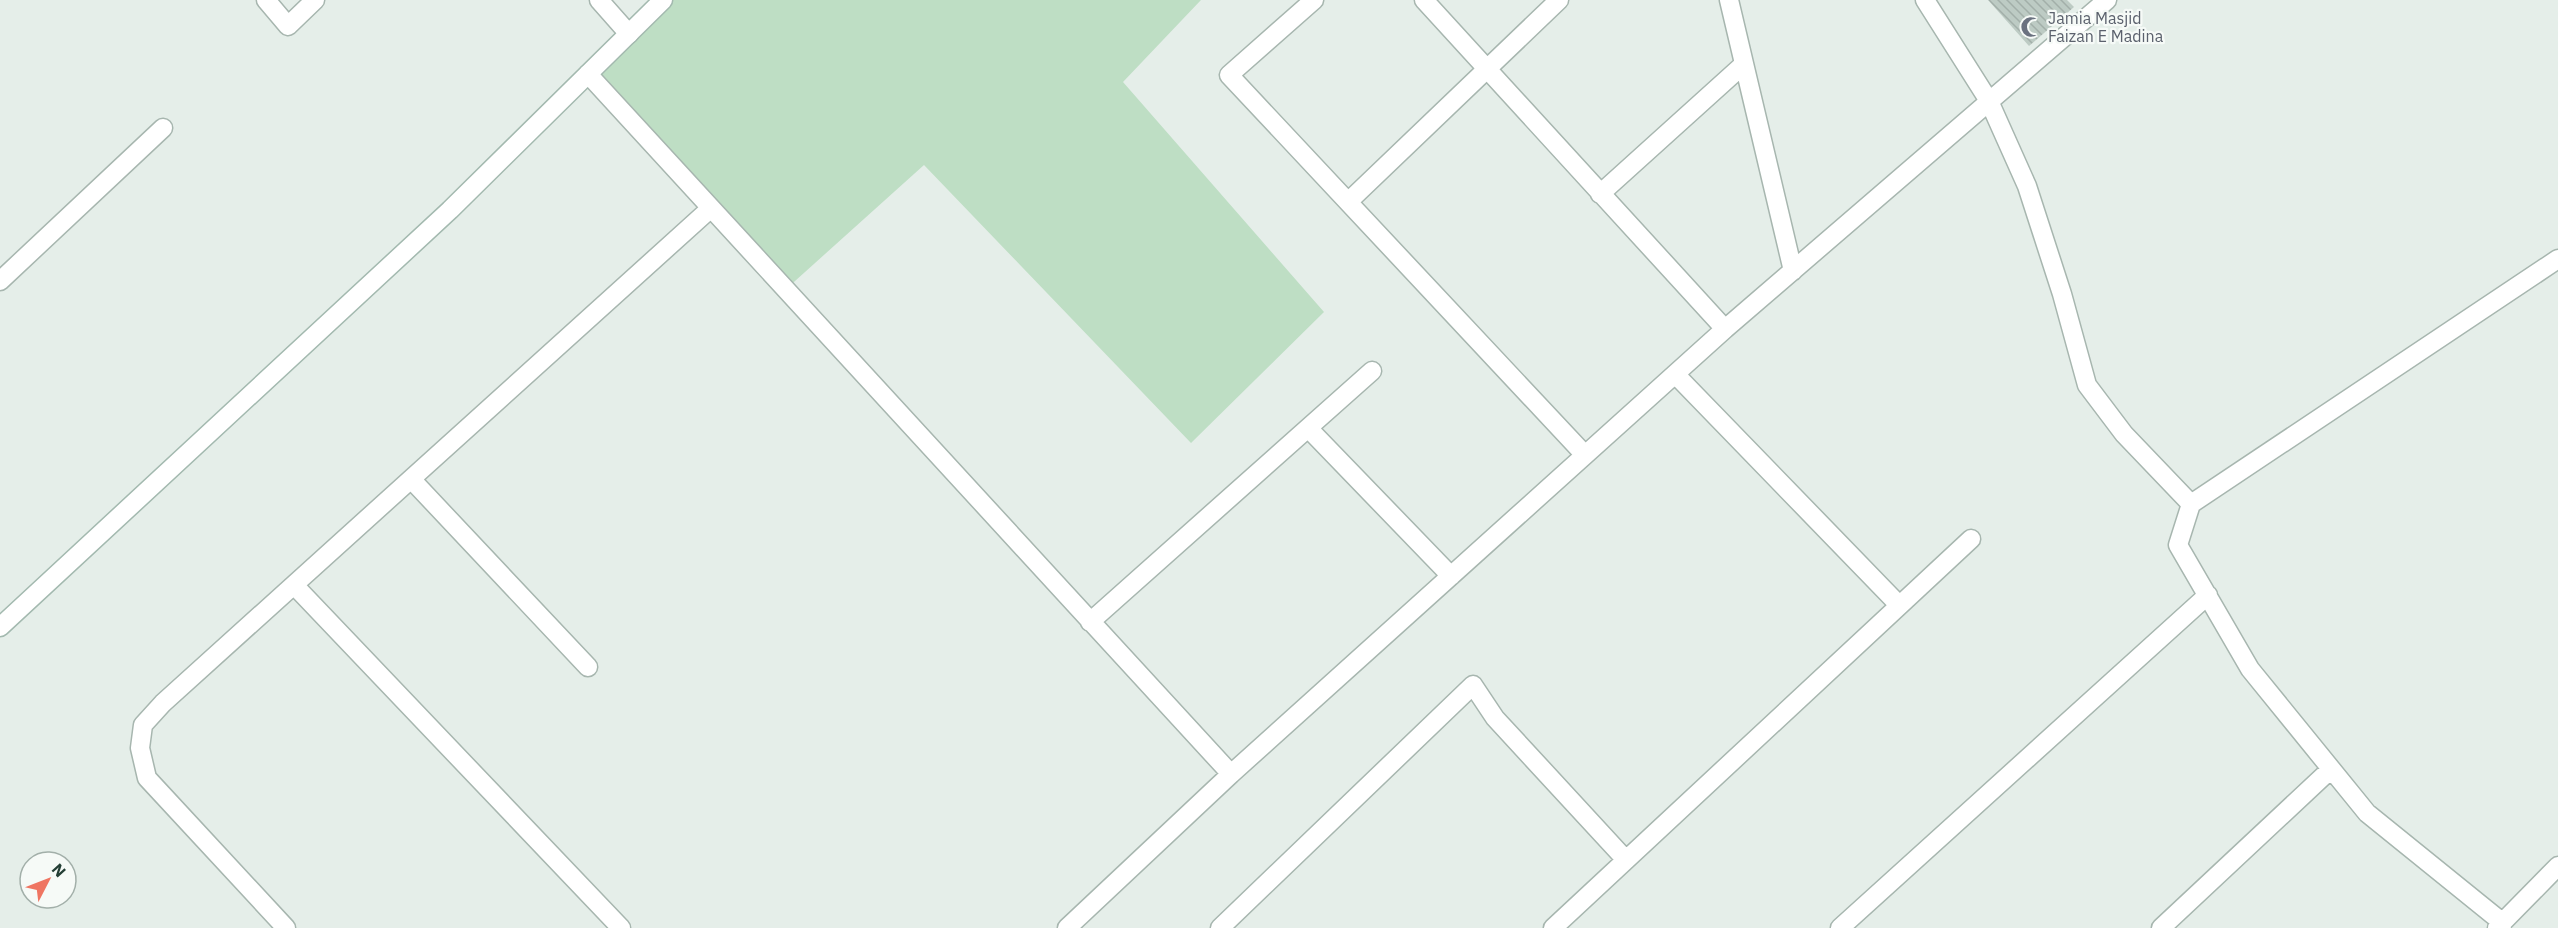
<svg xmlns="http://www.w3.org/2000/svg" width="2558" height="928" font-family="'IBM Plex Sans',sans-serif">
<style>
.green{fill:#bedec4}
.building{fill:url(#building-back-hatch)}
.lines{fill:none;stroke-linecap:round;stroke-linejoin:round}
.street-casing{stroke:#a7b6af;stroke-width:21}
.secondary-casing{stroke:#a3b9af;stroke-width:21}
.street{stroke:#fff;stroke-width:18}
.secondary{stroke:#fff;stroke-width:18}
.labels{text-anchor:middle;stroke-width:4.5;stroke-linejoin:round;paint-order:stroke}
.worship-label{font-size:16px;fill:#5b616d;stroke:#f6faf7;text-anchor:start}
</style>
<defs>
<pattern id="building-back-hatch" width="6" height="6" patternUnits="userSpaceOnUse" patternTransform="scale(1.5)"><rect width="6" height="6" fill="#bdcbc4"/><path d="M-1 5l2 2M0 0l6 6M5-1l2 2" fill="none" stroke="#a2afa9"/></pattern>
</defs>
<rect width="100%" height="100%" fill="#e5eee9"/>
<!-- green -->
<path class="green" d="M664 0H1201L1123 82 1324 312 1191 443 924 165 785 290 588 74Z"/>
<!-- building -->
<path class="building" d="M1988 0H2067L2074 7 2029 46Z"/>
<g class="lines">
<!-- street casing -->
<g class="street-casing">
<path id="street" d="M266 0 288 26 315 0
M599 0 629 34
M1314 0 1229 75 1585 455
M1424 0 1725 329 2107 0
M1729 0 1793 271
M1925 0 1989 101 2027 186 2062 294 2087 385 2124 434 2191 504 2558 259
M588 74 1231 774 1725 329
M1600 194 1744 64
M1348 202 1559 0
M0 281 163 128
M1675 374 1899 605
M1308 428 1451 576
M411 479 588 667
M2191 504 2178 545 2250 669 2367 813 2503 923
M294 585 621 928
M1090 622 1372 371
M286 928 147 778 140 748 143 725 163 703 711 208
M1067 928 1231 774
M1220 928 1473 685 1495 718 1626 860
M1553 928 1971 539
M1840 928 2208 595
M2161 928 2331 769
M2497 928 2558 866"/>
</g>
<!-- secondary casing -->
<g class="secondary-casing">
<path id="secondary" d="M0 627 450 210 663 0"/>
</g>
<!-- street -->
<use href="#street" class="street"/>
<!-- secondary -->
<use href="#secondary" class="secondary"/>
</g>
<!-- icons -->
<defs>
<g id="mosque-bare" transform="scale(1.62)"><path d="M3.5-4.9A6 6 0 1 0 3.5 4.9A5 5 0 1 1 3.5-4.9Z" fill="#6b7280" stroke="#f6faf7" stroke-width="2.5" paint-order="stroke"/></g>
</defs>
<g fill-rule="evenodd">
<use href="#mosque-bare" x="2031" y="27"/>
</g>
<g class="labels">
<!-- worship labels -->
<g class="worship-label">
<text x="2048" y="24">Jamia Masjid<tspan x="2048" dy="18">Faizan E Madina</tspan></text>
</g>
</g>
<!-- north arrow -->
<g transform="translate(48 880) rotate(48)"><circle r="28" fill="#f6faf7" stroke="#a2afa9" stroke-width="1.5"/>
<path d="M0-4.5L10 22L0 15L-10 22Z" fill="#ef7562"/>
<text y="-9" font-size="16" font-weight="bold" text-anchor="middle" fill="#243f35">N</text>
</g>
</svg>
